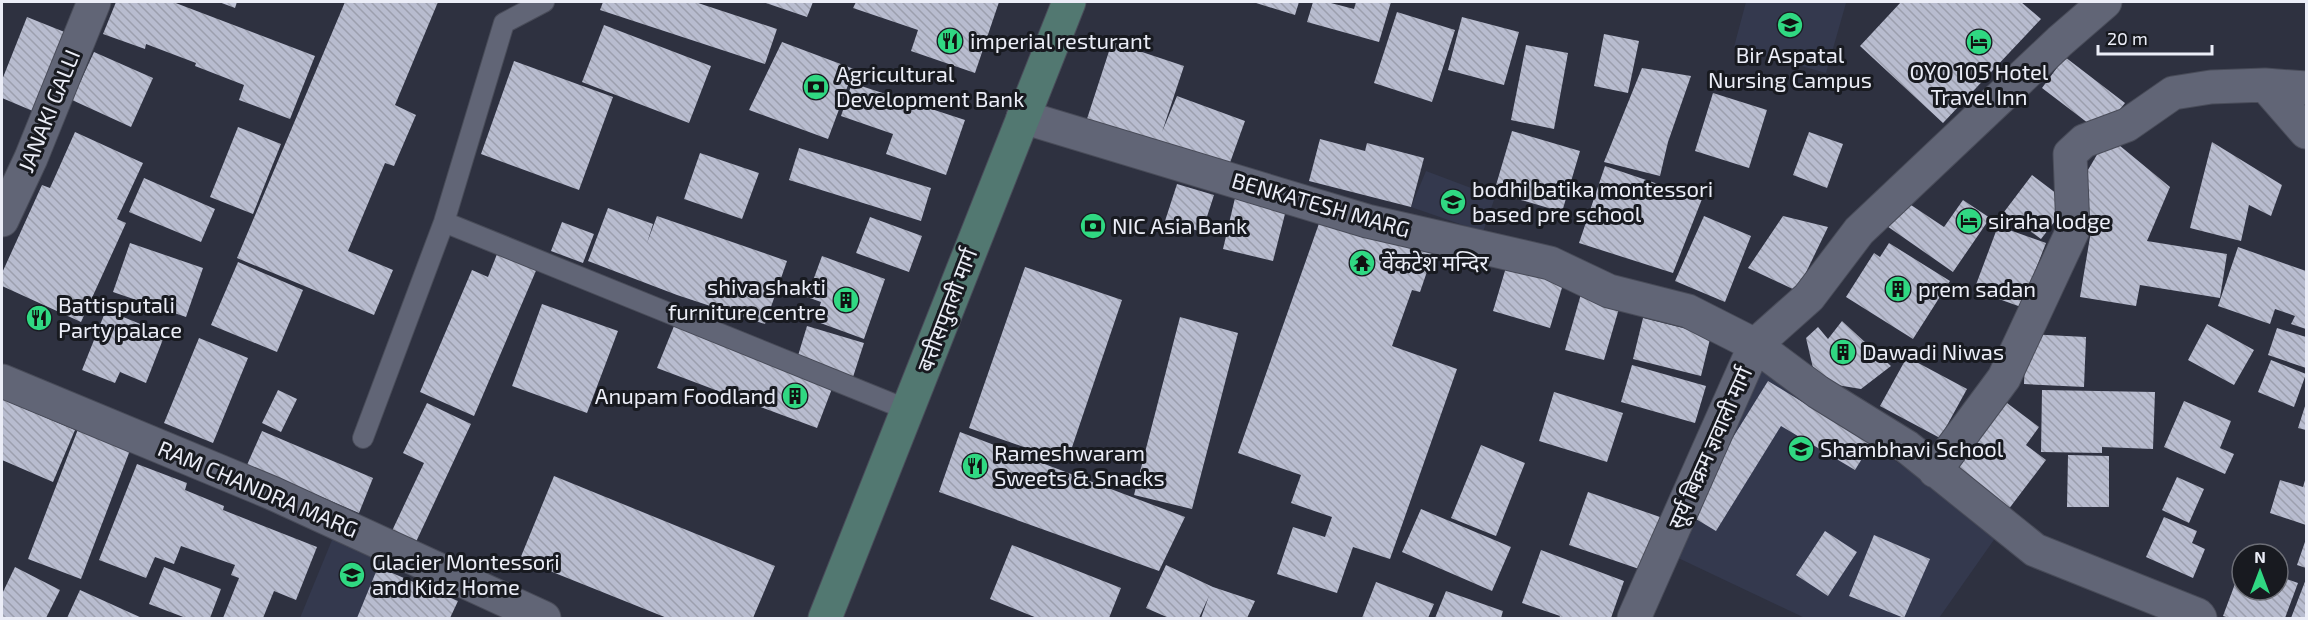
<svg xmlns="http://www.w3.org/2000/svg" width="2308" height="620" font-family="'Exo 2','Noto Sans Devanagari',sans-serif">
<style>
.built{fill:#34394e}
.building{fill:url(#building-back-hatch)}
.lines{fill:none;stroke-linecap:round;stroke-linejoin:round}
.service-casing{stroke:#494c59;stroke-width:22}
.minor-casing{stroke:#494c59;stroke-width:35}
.secondary-casing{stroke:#494c59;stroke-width:35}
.service{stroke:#616576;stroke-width:20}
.minor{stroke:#616576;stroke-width:33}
.secondary{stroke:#527871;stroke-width:33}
.labels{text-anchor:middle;stroke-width:6;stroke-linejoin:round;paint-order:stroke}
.poi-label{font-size:22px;fill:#ebedf7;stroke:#181a20;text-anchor:start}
.street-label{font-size:22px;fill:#ebedf7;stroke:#181a20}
</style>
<defs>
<pattern id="building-back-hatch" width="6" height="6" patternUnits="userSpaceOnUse" patternTransform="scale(1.5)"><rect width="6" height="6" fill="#b8bccf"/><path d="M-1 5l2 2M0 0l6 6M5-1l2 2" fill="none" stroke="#9c9fae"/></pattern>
</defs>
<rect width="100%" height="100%" fill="#2e3140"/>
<!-- built -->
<path class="built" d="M1746 2H1839L1846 3 1826 73 1734 47Z
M1426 171 1495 197 1483 232 1411 207Z
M1761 365 1998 534 1939 618H1805L1674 556Z
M339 523 397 541 372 618H300Z"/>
<!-- building -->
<path class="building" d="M116 2H173L315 56 290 119 239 100 244 85 195 66 196 63 146 44 145 49 103 34Z
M219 2H237L235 8Z
M345 2H438L395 105 416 115 394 166 385 163 348 251 393 270 374 315 237 258Z
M603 2H695L777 29 765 64 600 10Z
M763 2H813L807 17Z
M856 2H999L975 73 911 51 918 30 853 8Z
M1253 2H1299L1295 15Z
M1313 2H1327L1354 9 1356 2H1391L1379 42 1307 22Z
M1901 2H2021L2041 19 1943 123 1860 46Z
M1397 12 1455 30 1432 102 1374 83Z
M27 17 72 35 40 114 2 98V80Z
M1462 17 1519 32 1504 85 1448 70Z
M604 25 711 66 689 123 582 82Z
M1604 34 1639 41 1628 93 1594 86Z
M782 42 854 69 828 139 749 110Z
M1112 42 1184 66 1162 132 1177 96 1245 121 1227 171 1086 122Z
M1526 45 1568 53 1554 129 1511 120Z
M94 52 153 78 131 127 72 100Z
M2065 57 2125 103 2101 133 2042 88Z
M514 61 613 97 579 190 481 154Z
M1642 68 1691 76 1668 142 1660 176 1604 162Z
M852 83 965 120 946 175 886 154 893 134 841 116Z
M1713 93 1767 110 1749 168 1695 151Z
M238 127 281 144 253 214 210 197Z
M1512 131 1580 151 1562 212 1494 192Z
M75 132 143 163 117 219 126 223 81 322 2 286V273L42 185 50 188Z
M1809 132 1843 144 1827 188 1793 175Z
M2108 136 2170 187 2147 241 2227 254 2220 298 2140 285 2136 306 2080 297 2091 231 2075 192Z
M1320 139 1365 151 1367 143 1424 158 1411 207 1309 181Z
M2212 142 2282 185 2271 216 2249 205 2241 241 2190 228Z
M799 148 931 188 921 221 789 180Z
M700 153 759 173 742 219 684 199Z
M1605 166 1702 199 1673 273 1579 243Z
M2032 175 2069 203 2041 239 2004 212Z
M144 178 215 209 201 242 129 212Z
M1177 184 1214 195 1202 232 1165 221Z
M1235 198 1286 210 1273 261 1223 249Z
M1902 199 1944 227 1963 200 1990 218 1953 272 1884 224Z
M608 208 653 224 647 243 657 216 787 261 765 324 677 295 588 261Z
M1322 215 1433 254 1420 292 1412 290 1392 346 1457 369 1390 559 1353 547 1337 593 1277 574 1293 527 1325 537 1332 517 1291 503 1301 475 1238 453Z
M1704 216 1751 236 1725 302 1675 281Z
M1783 216 1828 227 1797 291 1748 268Z
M870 217 922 236 909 272 856 253Z
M562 222 594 234 583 263 551 251Z
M1998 226 2046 243 2021 307 1974 290Z
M130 243 203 268 186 317 113 292Z
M1889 243 1950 281 1913 339 1846 297 1874 253 1880 257Z
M2238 247 2306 271V329L2291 324 2295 316 2275 309 2270 324 2218 306Z
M499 249 538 266 474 416 420 392 472 270 488 277Z
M822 256 885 279 864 339 815 321 821 302 807 297Z
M238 262 303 290 277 352 211 325Z
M1507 264 1564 281 1550 328 1493 311Z
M1025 267 1122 300 1067 462 969 428Z
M1581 294 1620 305 1604 360 1565 350Z
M542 304 618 331 587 413 512 386Z
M106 310 165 334 146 383 120 372 115 383 82 370Z
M1180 317 1238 333 1192 509 1134 495Z
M1643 318 1711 335 1701 376 1633 359Z
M1842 321 1891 366 1861 389 1837 385 1813 368 1806 338 1818 327 1828 339Z
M2207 324 2254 350 2234 385 2188 360Z
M674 326 833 386 817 428 657 368Z
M807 326 864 343 853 377 797 359Z
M2277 328 2306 337V368L2268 355Z
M2026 334 2086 337 2084 387 2024 384Z
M199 338 248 358 213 443 164 423Z
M1907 357 1967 389 1940 438 1880 406Z
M2271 360 2306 374 2294 407 2258 392Z
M1632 365 1706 386 1695 423 1621 402Z
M1768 381 1871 444 1855 470 1781 426 1716 531 1686 513Z
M278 390 297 399 281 432 262 423Z
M2042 390 2155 392 2153 449 2102 447V453L2041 452Z
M1554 392 1623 413 1607 462 1539 441Z
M2 399 75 430 53 482 2 460Z
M2003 400 2039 427 2026 445 2046 460 2005 514 1948 472Z
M2184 401 2231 421 2220 448 2234 454 2225 474 2164 447Z
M427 403 471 424 415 544 391 533 424 463 403 453Z
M2306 403V430L2298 428Z
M80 424 132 445 81 579 28 559Z
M262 431 373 478 359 513 247 465Z
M960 432 1185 517 1159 571 939 492Z
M1481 445 1525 463 1496 536 1451 518Z
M2068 455 2109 456V507H2067Z
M137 464 187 483 185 490 224 506 223 510 317 547 296 600 274 591 263 618H223L239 578 231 575 235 565 181 546 174 564 155 557 146 578 99 560Z
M554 476 775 566 753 618H667L520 559Z
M2177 477 2204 489 2189 523 2162 510Z
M2306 477V525L2270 513 2280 480 2303 487Z
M1588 492 1660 517 1642 570 1569 545Z
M1421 509 1511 547 1492 591 1402 552Z
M2164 517 2197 531 2192 543 2205 549 2193 578 2146 557Z
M1825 531 1857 552 1828 596 1796 575Z
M1874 535 1930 559 1904 618 1849 596Z
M2306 539V568L2297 565Z
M1012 545 1121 588 1109 618H1037L990 599Z
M1541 550 1624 581 1611 618H1559L1560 616 1522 603Z
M1166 565 1213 587 1255 601 1247 618H1201L1209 596 1199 618H1169L1146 608Z
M2242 565V590H2278V576L2298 583 2285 618H2230L2223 616Z
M15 567 60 590 46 618H2V594Z
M164 567 221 589 210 618H186L149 604Z
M378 567 458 601 450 618H357Z
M2306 579V618H2291Z
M1376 582 1434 604 1428 618H1362Z
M80 590 142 618H67Z
M1446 591 1503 611 1501 618H1435Z"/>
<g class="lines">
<!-- service casing -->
<g class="service-casing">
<path id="service" d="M444 222 908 410
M363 438 444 222 504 23 544 2"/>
</g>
<!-- minor casing -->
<g class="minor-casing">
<path id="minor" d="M2105 2 2060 41 1859 231 1809 297 1755 345 1818 392 1907 447 2035 550 2198 615 2200 618
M2265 85 2306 132
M1023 117 1367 221 1550 263 1609 291 1688 311 1755 345 1634 618
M2 220 31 158 94 2
M2 381 272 493 544 618
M1935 471 2004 378 2073 230 2070 154 2084 141 2127 125 2173 93 2211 87 2265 85 2306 88"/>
</g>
<!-- secondary casing -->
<g class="secondary-casing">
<path id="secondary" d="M825 618 1069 2"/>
</g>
<!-- service -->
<use href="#service" class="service"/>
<!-- minor -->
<use href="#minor" class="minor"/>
<!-- secondary -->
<use href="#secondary" class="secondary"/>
</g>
<!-- icons -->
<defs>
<g id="university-disc" transform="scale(1.35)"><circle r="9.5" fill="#30d882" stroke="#181a20"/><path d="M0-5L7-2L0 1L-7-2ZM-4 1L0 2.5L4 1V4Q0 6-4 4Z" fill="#111"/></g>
<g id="restaurant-disc" transform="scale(1.35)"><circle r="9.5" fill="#30d882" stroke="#181a20"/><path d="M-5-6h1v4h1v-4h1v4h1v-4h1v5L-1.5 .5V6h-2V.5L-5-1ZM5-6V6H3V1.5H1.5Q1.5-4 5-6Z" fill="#111"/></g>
<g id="hotel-disc" transform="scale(1.35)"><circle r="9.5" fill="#30d882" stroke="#181a20"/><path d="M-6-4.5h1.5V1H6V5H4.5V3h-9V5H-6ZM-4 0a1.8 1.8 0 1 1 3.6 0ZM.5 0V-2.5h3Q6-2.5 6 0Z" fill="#111"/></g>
<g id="bank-disc" transform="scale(1.35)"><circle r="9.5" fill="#30d882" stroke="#181a20"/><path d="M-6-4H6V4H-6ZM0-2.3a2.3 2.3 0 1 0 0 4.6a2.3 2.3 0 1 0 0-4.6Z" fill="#111"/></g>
<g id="school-disc" transform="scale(1.35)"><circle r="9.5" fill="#30d882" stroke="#181a20"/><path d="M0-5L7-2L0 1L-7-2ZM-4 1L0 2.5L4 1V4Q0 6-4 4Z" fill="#111"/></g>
<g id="temple-disc" transform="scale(1.35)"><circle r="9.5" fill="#30d882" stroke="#181a20"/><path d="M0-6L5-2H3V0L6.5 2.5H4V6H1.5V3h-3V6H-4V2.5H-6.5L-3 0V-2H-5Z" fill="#111"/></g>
<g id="building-disc" transform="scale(1.35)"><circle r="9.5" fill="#30d882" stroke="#181a20"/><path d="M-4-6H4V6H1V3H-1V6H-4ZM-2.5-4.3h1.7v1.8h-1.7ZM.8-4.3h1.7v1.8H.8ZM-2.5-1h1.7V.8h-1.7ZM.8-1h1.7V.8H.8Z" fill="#111"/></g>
</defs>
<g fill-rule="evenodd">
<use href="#university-disc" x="1790" y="25"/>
<use href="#restaurant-disc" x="950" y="41"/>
<use href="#hotel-disc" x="1979" y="42"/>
<use href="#bank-disc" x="816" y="87"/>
<use href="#school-disc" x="1453" y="202"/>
<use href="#hotel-disc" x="1969" y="221"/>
<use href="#bank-disc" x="1093" y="226"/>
<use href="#temple-disc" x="1362" y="263"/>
<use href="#building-disc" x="1898" y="289"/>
<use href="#building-disc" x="846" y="300"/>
<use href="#restaurant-disc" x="39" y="318"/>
<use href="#building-disc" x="1843" y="352"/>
<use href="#building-disc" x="795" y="396"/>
<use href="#school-disc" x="1801" y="449"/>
<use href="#restaurant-disc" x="975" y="466"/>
<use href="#school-disc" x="352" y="575"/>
</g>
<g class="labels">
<!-- poi labels -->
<g class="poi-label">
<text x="970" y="49">imperial resturant</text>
<text x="1790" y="63" text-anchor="middle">Bir Aspatal<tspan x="1790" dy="25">Nursing Campus</tspan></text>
<text x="1979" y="80" text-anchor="middle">OYO 105 Hotel<tspan x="1979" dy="25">Travel Inn</tspan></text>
<text x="836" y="82">Agricultural<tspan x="836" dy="25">Development Bank</tspan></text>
<text x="1472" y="197">bodhi batika montessori<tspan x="1472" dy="25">based pre school</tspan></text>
<text x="1988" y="229">siraha lodge</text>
<text x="1112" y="234">NIC Asia Bank</text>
<text x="1382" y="271">वेंकटेश मन्दिर</text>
<text x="826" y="295" text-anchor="end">shiva shakti<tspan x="826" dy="25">furniture centre</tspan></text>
<text x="1918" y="297">prem sadan</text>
<text x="58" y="313">Battisputali<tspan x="58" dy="25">Party palace</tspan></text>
<text x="1862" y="360">Dawadi Niwas</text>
<text x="776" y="404" text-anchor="end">Anupam Foodland</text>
<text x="1820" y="457">Shambhavi School</text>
<text x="994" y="461">Rameshwaram<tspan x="994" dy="25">Sweets &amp; Snacks</tspan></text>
<text x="372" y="570">Glacier Montessori<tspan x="372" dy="25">and Kidz Home</tspan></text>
</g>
<!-- street labels -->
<g class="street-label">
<text transform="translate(49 111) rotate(-68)" y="8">JANAKI GALLI</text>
<text transform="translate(1321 205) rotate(16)" y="8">BENKATESH MARG</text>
<text transform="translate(947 310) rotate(-69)" y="8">बत्तीसपुतली मार्ग</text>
<text transform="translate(1710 448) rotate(-66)" y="8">सूर्य बिक्रम ज्ञवाली मार्ग</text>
<text transform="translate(258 489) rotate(23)" y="8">RAM CHANDRA MARG</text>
</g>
</g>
<!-- border -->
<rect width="2308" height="620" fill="none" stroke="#ebedf7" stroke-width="6"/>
<!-- north arrow -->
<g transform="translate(2260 572)"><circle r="28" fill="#181a20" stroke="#6c6e76" stroke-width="1.5"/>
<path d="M0-4.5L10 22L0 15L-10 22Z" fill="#30d882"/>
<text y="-9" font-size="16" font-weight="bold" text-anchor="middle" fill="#ebedf7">N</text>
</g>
<!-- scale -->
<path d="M2098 45v9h114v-9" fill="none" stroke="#ebedf7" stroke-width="3"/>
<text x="2107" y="45" font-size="18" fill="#ebedf7" stroke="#181a20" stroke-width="4.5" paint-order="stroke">20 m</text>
</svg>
